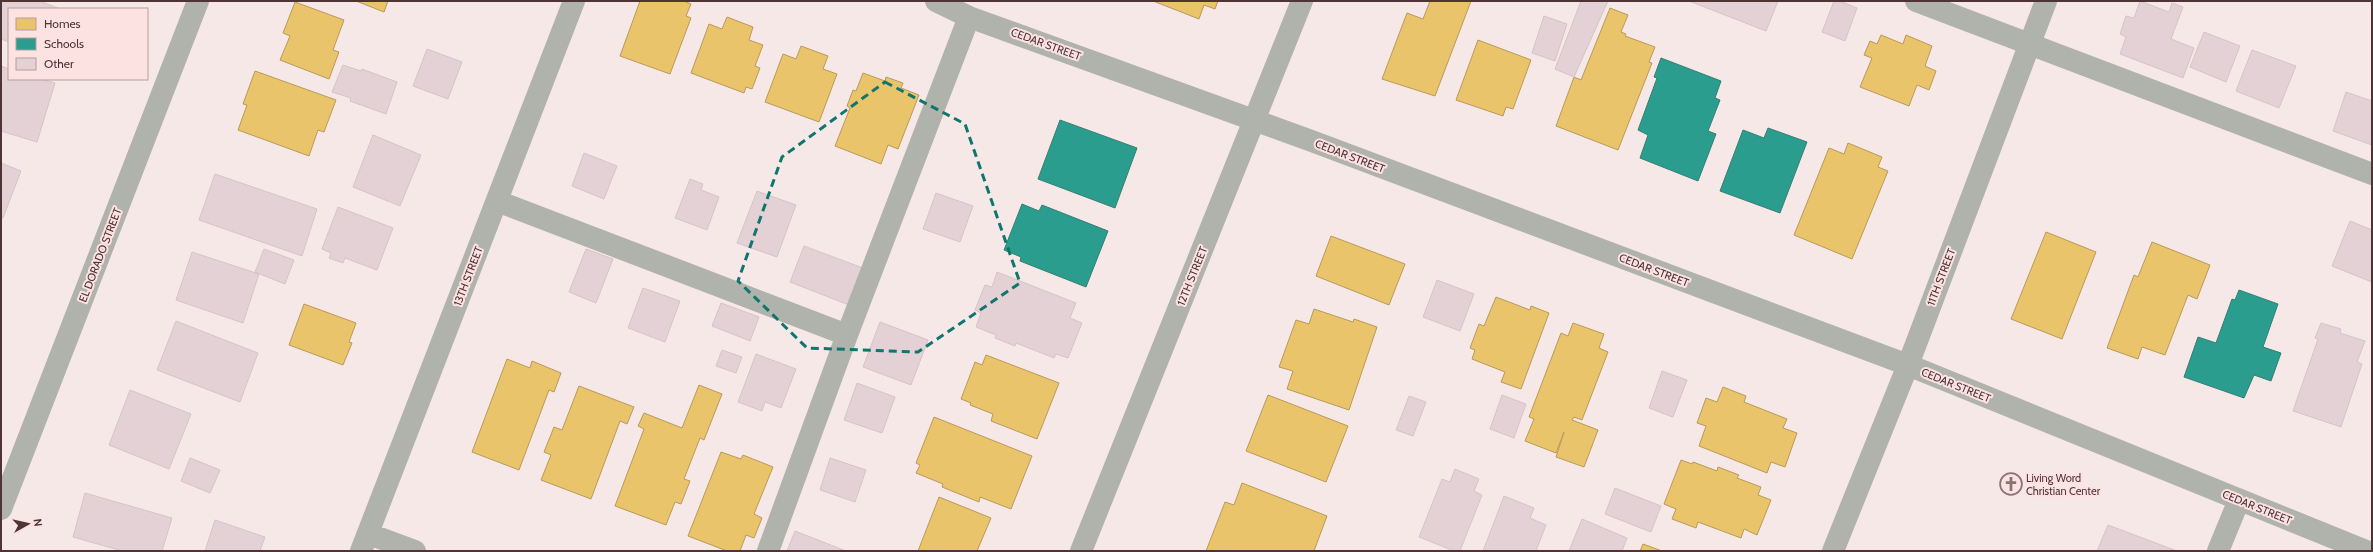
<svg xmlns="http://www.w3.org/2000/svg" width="2373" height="552" font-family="Cabin,sans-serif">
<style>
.homes{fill:#e9c46a;stroke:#ba995a}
.schools{fill:#2a9d8f;stroke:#357e74}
.building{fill:#e4d1d5;stroke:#d5c4c7}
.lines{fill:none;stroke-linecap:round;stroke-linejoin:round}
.minor{stroke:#b0b2ac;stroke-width:22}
.marked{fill:none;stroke:#0f766e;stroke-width:3;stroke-dasharray:8 5;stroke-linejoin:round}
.labels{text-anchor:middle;stroke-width:4;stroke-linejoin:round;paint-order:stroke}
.street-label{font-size:11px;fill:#4e3435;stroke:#fde2e2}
.poi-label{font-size:11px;fill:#4e3435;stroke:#fde2e2;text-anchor:start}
</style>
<rect width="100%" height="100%" fill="#f7e8e8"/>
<!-- homes -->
<path class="homes" d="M356 1H388L384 12Z
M640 1H684L691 4 686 16 691 18 670 74 620 56Z
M1153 1H1218L1215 9 1204 5 1199 19Z
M1430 1H1471L1435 96 1382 79 1407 13 1423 19Z
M295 2 344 20 333 50 339 52 329 79 280 60 290 36 283 33Z
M1610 8 1628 15 1621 32 1626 34 1625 36 1655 47 1649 62 1652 63 1618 150 1556 126 1574 77 1581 80Z
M727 17 753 27 749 40 763 45 755 66 760 68 752 89 746 87 744 93 691 73 709 24 722 29Z
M1881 35 1903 44 1906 35 1932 46 1925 66 1936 71 1929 90 1917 85 1909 106 1860 87 1872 58 1864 55 1870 41 1877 44Z
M1478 40 1531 60 1513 109 1506 107 1503 116 1456 100Z
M801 46 828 56 823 69 837 74 819 122 765 102 783 54 796 59Z
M255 71 336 100 324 132 318 130 309 156 238 130 247 105 243 104Z
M863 73 885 81 886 77 903 83 901 88 919 95 898 149 888 145 881 164 835 146 850 108 847 106 853 90 856 91Z
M1848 143 1882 157 1878 167 1888 171 1852 259 1794 235 1829 148 1844 154Z
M2046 232 2096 252 2062 339 2011 319Z
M1331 236 1405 264 1389 305 1316 276Z
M2152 242 2210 265 2197 299 2188 295 2165 355 2142 347 2138 359 2107 348 2134 275 2138 277Z
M1496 297 1530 310 1531 306 1549 313 1521 389 1501 382 1505 372 1472 359 1475 350 1470 348 1479 324 1484 326Z
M304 304 356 323 349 342 352 343 343 365 289 345Z
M1314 309 1353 322 1354 319 1377 327 1349 410 1287 389 1293 371 1279 367 1296 320 1309 324Z
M1573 323 1604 334 1599 348 1608 352 1582 420 1574 417 1572 420 1598 430 1584 467 1556 457 1564 432 1556 453 1525 441 1534 419 1529 417 1561 333 1568 336Z
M986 355 1059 383 1037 439 991 421 993 414 970 405 971 403 961 399 975 362 982 365Z
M507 359 530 368 532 361 561 373 554 392 549 390 519 470 472 452Z
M699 385 722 394 704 440 700 438 684 479 690 481 681 504 675 502 666 525 615 506 644 429 638 426 644 413 682 428Z
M579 386 634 407 627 424 620 421 591 499 541 480 551 455 544 452 554 427 562 430Z
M1723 387 1746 396 1744 402 1787 419 1783 428 1797 433 1785 467 1771 462 1767 473 1699 446 1706 426 1697 423 1706 398 1717 402Z
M1268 395 1348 426 1326 482 1246 451Z
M934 417 1032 456 1011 509 980 497 979 502 942 487 943 484 916 473 920 465 916 463Z
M721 452 741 459 743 455 773 467 754 514 762 518 754 538 746 535 740 551H727L688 536Z
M1681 460 1692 464 1693 462 1717 471 1718 467 1739 475 1737 478 1761 487 1758 495 1771 500 1757 535 1744 529 1741 538 1698 522 1696 528 1672 519 1676 509 1664 504Z
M1242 483 1327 516 1314 551H1206L1225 502 1234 505Z
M939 497 991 518 977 551H918Z
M1643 544 1662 551H1640Z"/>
<!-- schools -->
<path class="schools" d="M1661 58 1721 81 1715 98 1720 100 1708 131 1716 134 1698 181 1640 158 1648 135 1638 130 1657 78 1654 77Z
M1060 120 1137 148 1115 208 1038 179Z
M1768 128 1807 142 1780 213 1720 191 1743 130 1764 138Z
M1022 204 1039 211 1042 205 1108 231 1086 287 1020 261 1021 257 1004 250Z
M2239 290 2278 304 2263 347 2281 353 2271 381 2254 375 2244 398 2184 377 2198 337 2216 343 2232 299 2235 300Z"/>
<!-- building -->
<path class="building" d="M1 1H40L60 9H9V42L1 39Z
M1581 1H1608L1574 77 1555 69Z
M1689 1H1778L1766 31Z
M1834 1H1840L1857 8 1845 41 1822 32Z
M2140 1 2169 12 2172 3 2183 7 2171 39 2194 48 2183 78 2120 54 2126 37 2120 34 2126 16 2134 18Z
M1544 16 1567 24 1555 61 1532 53Z
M2204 32 2240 46 2226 82 2190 67Z
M427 49 462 62 448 99 413 86Z
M2252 50 2296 66 2279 108 2236 91Z
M343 65 361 71 362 69 397 82 386 114 350 101 351 98 332 92Z
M1 66 9 69V79H42L55 83 37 142 1 131Z
M2346 92 2372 101V145L2333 131Z
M373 135 421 155 400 206 353 187Z
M584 153 617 166 604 199 572 186Z
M1 163 21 171 3 218H1Z
M215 174 317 209 302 256 199 220Z
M690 179 703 184 701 190 719 197 707 230 675 218Z
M757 191 796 205 777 257 737 243Z
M936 193 973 206 960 242 923 229Z
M338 207 393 228 377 270 345 258 343 263 329 258 331 253 322 249Z
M2350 221 2372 230V282L2332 266Z
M804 246 863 268 849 305 790 282Z
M264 249 294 260 285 284 255 272Z
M586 249 613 259 596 303 569 292Z
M192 252 259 274 243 323 176 300Z
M997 272 1076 303 1070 318 1082 323 1068 358 1056 354 1054 358 1016 343 1015 346 995 338 996 335 976 327 981 313 975 310 985 285 992 287Z
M1437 280 1474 294 1460 331 1423 317Z
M643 288 680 301 665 342 628 328Z
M721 303 759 317 750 341 712 326Z
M176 321 258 353 240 402 157 370Z
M880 322 928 340 911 385 863 367Z
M2321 323 2341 329 2340 333 2365 341 2357 362 2362 364 2341 427 2293 411 2318 339 2315 338Z
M722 350 742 357 736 373 716 366Z
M756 354 796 369 781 408 765 402 762 411 738 402Z
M1662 371 1687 380 1673 417 1649 408Z
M857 383 895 397 882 433 844 420Z
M130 390 191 414 169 469 109 445Z
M1502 395 1526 404 1514 438 1490 429Z
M1409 396 1426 402 1413 436 1396 430Z
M190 458 220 470 210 493 181 481Z
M830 458 866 470 855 502 820 490Z
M1455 469 1479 479 1474 491 1482 495 1460 551H1454L1419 537 1442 479 1450 482Z
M1615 488 1661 506 1651 532 1605 514Z
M85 493 172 518 162 551H122L73 537Z
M1504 496 1534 508 1530 518 1546 525 1536 551H1483Z
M1582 519 1627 538 1622 551H1569Z
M215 520 265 537 260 551H205Z
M2108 525 2177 551H2097Z
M795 531 846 551H787Z"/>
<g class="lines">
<!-- minor -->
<path class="minor" d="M936 1 969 17 1309 140 1908 365 2366 551
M1916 1 2372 174
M497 201 847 335
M1 509 198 1
M369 534 415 551
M361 551 574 1
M768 551 847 335 969 17
M1081 551 1302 1
M1833 551 1908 365 2046 1
M2218 551 2239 500"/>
</g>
<!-- marked area -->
<path class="marked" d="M885 82 965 124 1020 283 918 352 807 348 738 281 782 157Z"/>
<!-- icons -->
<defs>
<g id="church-ring" transform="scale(1.15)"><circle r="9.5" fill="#fde2e2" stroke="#897374" stroke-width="1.5"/><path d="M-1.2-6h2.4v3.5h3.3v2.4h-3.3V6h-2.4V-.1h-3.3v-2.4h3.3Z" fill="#897374"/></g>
</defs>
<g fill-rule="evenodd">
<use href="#church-ring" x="2011" y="484"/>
</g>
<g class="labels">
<!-- street labels -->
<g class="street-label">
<text transform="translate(1046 44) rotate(20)" y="4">CEDAR STREET</text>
<text transform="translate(1350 156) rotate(21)" y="4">CEDAR STREET</text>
<text transform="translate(100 255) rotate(-69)" y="4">EL DORADO STREET</text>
<text transform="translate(1654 270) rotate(21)" y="4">CEDAR STREET</text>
<text transform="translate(468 276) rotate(-69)" y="4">13TH STREET</text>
<text transform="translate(1192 276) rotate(-68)" y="4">12TH STREET</text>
<text transform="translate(1941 277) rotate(-69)" y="4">11TH STREET</text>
<text transform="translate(1956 385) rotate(22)" y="4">CEDAR STREET</text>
<text transform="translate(2257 507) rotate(22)" y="4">CEDAR STREET</text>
</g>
<!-- poi labels -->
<g class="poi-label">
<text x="2026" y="482">Living Word<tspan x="2026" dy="13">Christian Center</tspan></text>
</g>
</g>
<!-- border -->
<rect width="2373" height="552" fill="none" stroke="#4e3435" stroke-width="4"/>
<!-- legend -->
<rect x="8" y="8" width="140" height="72" fill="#fde2e2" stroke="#b79c9d"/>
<rect x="16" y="18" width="20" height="12" fill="#e9c46a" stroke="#b79c9d"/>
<text x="44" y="28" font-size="12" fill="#4e3435">Homes</text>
<rect x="16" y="38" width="20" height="12" fill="#2a9d8f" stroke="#b79c9d"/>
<text x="44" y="48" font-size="12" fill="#4e3435">Schools</text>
<rect x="16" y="58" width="20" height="12" fill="#e4d1d5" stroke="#b79c9d"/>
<text x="44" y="68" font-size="12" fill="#4e3435">Other</text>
<!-- north arrow -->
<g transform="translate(28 524) rotate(82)" stroke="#fde2e2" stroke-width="3" paint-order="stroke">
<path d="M0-3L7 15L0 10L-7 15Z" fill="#4e3435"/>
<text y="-6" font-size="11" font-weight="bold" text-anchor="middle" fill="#4e3435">N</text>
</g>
</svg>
